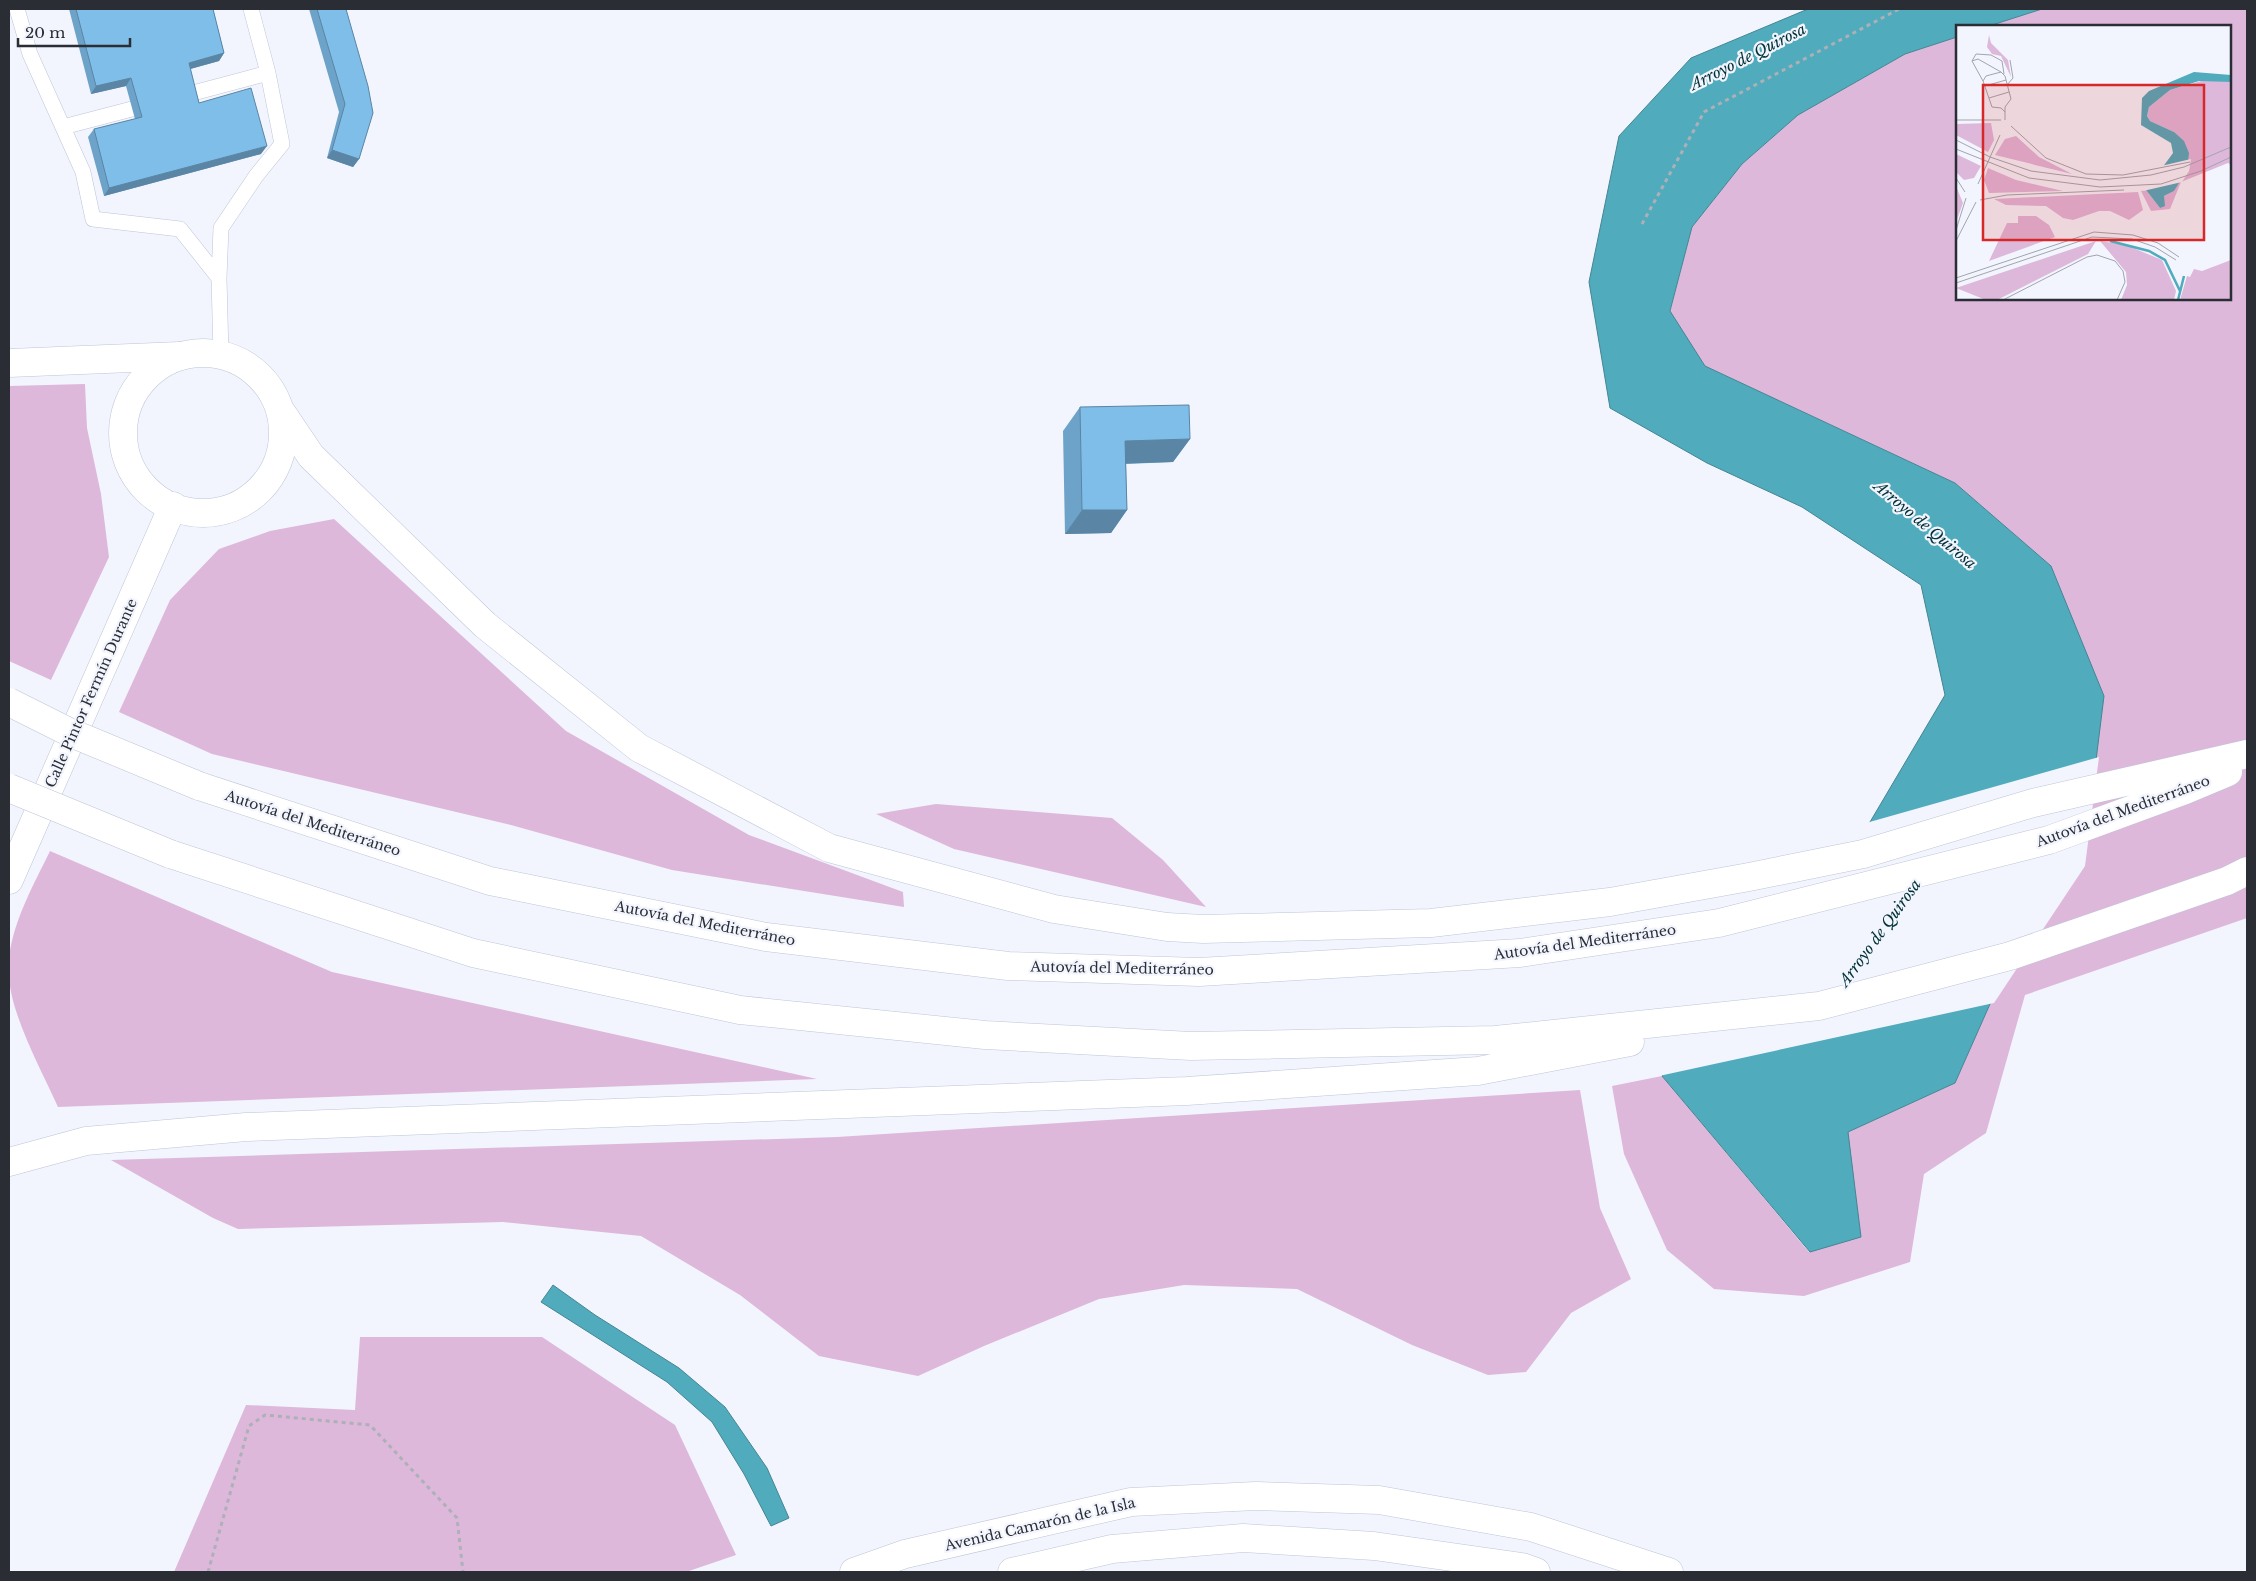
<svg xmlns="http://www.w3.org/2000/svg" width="2256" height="1581" font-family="'Libre Baskerville',serif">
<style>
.green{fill:#ddb8da}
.water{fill:#50abbc;stroke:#458593}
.pier{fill:#f2f5fd}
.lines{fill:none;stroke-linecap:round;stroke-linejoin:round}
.lane-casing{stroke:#bec5d8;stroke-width:16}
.primary-casing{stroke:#bec5d8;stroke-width:29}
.highway-casing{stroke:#bec5d8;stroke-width:29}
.path{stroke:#adb0b7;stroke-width:3;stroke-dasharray:4 4;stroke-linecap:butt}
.lane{stroke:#fff;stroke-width:15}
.primary{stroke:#fff;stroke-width:28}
.highway{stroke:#fff;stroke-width:28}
.highway-bridge-casing{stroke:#bec5d8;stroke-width:29;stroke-linecap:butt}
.highway-bridge{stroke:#fff;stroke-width:28}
.wall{fill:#6ea3c9}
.shaded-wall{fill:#5a85a4}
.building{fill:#80beea;stroke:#5a85a4}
.labels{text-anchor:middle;stroke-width:4.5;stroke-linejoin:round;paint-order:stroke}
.street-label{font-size:14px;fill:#2a2d34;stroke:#f2f5fd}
.water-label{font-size:15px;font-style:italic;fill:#023037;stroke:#f2f5fd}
.inset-river{fill:none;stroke:#50abbc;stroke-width:2.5}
.inset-road{fill:none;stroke:#a2a5ad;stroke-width:1}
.view{fill:#d62828;fill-opacity:0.15;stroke:#d62828;stroke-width:2.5}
.inset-edge{fill:none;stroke:#2a2d34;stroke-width:2.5}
</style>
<rect width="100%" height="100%" fill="#f2f5fd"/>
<!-- green -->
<path class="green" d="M2042 9H2247V918L2025 995 1986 1133 1924 1174 1910 1262 1804 1296 1714 1289 1667 1250 1624 1154 1612 1086 1662 1076 1809 1252 1848 1132 1955 1083 1990 1004 2051 566 1955 483 1705 366 1670 312 1692 227 1742 164 1798 115 1905 54 1957 37V299H2230V26H1989Z
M85 384 87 428 101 494 109 557 51 680 9 661V386Z
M334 519 566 731 749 835 903 892 904 907 672 870 511 825 212 754 119 712 170 600 219 549 270 531Z
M936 804 1112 818 1163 860 1206 907 954 849 876 814Z
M50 851 332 972 817 1079 58 1107C39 1064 3 1003 9 957 14 919 34 884 50 851Z
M1580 1090 1600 1208 1631 1279 1571 1313 1526 1372 1488 1375 1412 1345 1297 1289 1184 1285 1099 1299 984 1346 918 1376 819 1356 740 1295 641 1236 503 1222 238 1229 213 1218 111 1160 837 1137Z
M360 1337H542L675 1425 736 1555 686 1572H174L246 1405 355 1410Z"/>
<!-- water -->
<path class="water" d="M1808 9H2042L1989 26H1957V37L1905 54 1798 115 1742 164 1692 227 1670 311 1705 366 1955 483 2051 566 2104 696 2083 865 1990 1004 1955 1083 1848 1132 1861 1237 1810 1252 1662 1076 1736 944 1870 822 1945 695 1921 585 1802 507 1707 463 1610 408 1589 282 1619 136 1691 58Z
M553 1285 595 1315 679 1368 725 1407 767 1468 789 1518 771 1526 744 1474 712 1422 667 1382 541 1302Z"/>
<!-- pier -->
<path class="pier" d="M2099 757 2085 866 1994 1003 1659 1076 1734 942 1866 823Z"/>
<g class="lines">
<!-- lane casing -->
<g class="lane-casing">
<path id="lane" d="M17 9 30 54 83 172 93 219 180 229 219 278
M178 97 268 73
M63 127 151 104
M221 355 219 278 221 228 256 176 282 144 268 73 251 9"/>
</g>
<!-- primary casing -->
<g class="primary-casing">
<path id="primary" d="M123 433a80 80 0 1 1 160 0a80 80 0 1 1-160 0Z
M9 880 173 506
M854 1572 905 1554 1131 1502 1256 1496 1379 1500 1531 1527 1669 1572
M1012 1572 1112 1549 1243 1538 1374 1546 1522 1567 1536 1572"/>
</g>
<!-- highway casing -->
<g class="highway-casing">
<path id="highway" d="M9 363 180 356
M282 413 311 456 485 625 639 748 829 848 1054 909 1167 927 1203 929 1431 923 1610 902 1749 877 1863 854 2033 803 2247 754
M199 786 490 881 766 937 1008 966 1199 972 1520 953 1719 923 2049 840 2185 790 2228 772
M170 854 473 953 740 1010 985 1035 1191 1046 1495 1040 1819 1006 2010 956 2227 881 2247 871
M9 1162 86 1141 246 1127 1187 1091 1478 1071 1630 1042"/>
</g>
<!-- path -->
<path class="path" d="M1642 224 1704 112 1899 9
M208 1572 249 1426 265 1415 370 1425 457 1518 463 1572"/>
<!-- lane -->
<use href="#lane" class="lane"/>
<!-- primary -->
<use href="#primary" class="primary"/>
<!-- highway -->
<use href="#highway" class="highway"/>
<!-- highway-bridge casing -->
<g class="highway-bridge-casing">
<path id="highway-bridge" d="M9 702 71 733 199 786
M9 788 170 854"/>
</g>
<!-- highway-bridge -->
<use href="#highway-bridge" class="highway-bridge"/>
</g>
<!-- wall -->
<path class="wall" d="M69 9H213L224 53 219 61 190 69 199 103 261 154 104 196 88 137 94 129 135 119 126 86 91 94Z
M309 9H346L359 159 353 167 327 158 339 112Z
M1080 407 1190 439 1173 462 1126 464 1127 510 1111 533 1065 534 1063 431Z"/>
<!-- shaded-wall -->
<path class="shaded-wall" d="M224 53 219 61 183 71 189 63Z
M131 78 126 86 91 94 96 86Z
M267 146 261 154 104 196 109 188Z
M332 150 359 159 353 167 327 158Z
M1190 439 1173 462 1109 464 1125 441Z
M1082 510H1127L1111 533 1065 534Z"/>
<!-- building -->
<path class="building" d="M76 9H213L224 53 189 63 199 103 251 88 267 146 109 188 94 129 142 117 131 78 96 86Z
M317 9H346L368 86 373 113 359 159 332 150 345 104Z
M1189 405 1190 439 1125 441 1127 510H1082L1080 407Z"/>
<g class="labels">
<!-- street labels -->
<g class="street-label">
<text transform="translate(91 693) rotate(-66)" y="5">Calle Pintor Fermín Durante</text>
<text transform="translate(2123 811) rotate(-20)" y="5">Autovía del Mediterráneo</text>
<text transform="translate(313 823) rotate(18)" y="5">Autovía del Mediterráneo</text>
<text transform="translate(705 923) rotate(11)" y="5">Autovía del Mediterráneo</text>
<text transform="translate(1585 942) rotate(-8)" y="5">Autovía del Mediterráneo</text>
<text transform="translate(1122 968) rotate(1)" y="5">Autovía del Mediterráneo</text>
<text transform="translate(1040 1524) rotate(-13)" y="5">Avenida Camarón de la Isla</text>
</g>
<!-- water labels -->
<g class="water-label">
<text transform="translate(1748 57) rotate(-27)" y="5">Arroyo de Quirosa</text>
<text transform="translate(1925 525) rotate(40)" y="5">Arroyo de Quirosa</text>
<text transform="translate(1880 933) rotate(-54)" y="5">Arroyo de Quirosa</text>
</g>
</g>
<!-- overview -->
<g transform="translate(1956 25)">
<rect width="275" height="275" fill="#f2f5fd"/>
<path d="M33 10 35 18 52 35 55 52 45 31 36 29 31 22ZM252 54 275 57V140L272 138 225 157 214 184 195 186 185 166 190 165 204 183 208 171 218 166 222 158 218 107 194 96 191 91 193 82 214 65ZM35 98 38 115 32 127 0 110V99ZM60 111 83 132 116 149 39 130 49 114ZM0 129 25 141 18 153 8 155 0 147ZM32 143 60 155 107 166 33 168 28 155ZM0 161 7 178 0 197ZM182 167 187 185 173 195 154 186H143L117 195 107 193 90 181 50 180 38 174ZM62 191H80L93 200 99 212 33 236 51 198H62ZM140 216 132 229 41 275H30L0 263ZM144 216 170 220 206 235 220 266 218 275H165L171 260 170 247ZM275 235V275H224L231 251 234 252 238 244 246 246Z" fill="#ddb8da"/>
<path d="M238 47 275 50V57L243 56 214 65 193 82 191 91 194 96 218 107 228 116 233 128 231 145 218 166 208 171 209 181 204 183 190 165 217 128 215 118 185 100 186 73 193 66Z" fill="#50abbc"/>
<path d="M235 134 233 146 226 157 187 166 195 151 205 141Z" fill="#f2f5fd"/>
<path class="inset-river" d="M154 216 193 226 209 235 224 266M222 275 228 251"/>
<path class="inset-road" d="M16 36 20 29 35 30 46 36 48 49M27 56 16 36 22 34 45 47M51 60 57 53 54 35M29 61 50 55M33 73 53 67M49 87 45 83 36 82 27 56 30 51 45 47 49 51 55 74 49 82V95M0 95H45M55 101 90 133 130 149 167 150 234 137M0 115 34 132 75 146 144 155 195 150 228 142 275 122M0 124 73 153 144 162 205 159 245 146 275 132M0 153 9 167M22 159 44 110M24 175 51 170 168 165M0 205 10 173M0 216 20 177M0 253 138 207 177 210 202 218 223 232M0 258 136 212 176 214 199 222 220 235M47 275 131 232 141 230 159 236 167 246 169 257 161 275"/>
<path class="view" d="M27 60H248V215H27Z"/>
<rect width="275" height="275" class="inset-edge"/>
</g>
<!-- border -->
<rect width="2256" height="1581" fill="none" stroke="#2a2d34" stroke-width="20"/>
<!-- scale -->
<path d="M18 38v8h112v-8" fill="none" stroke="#2a2d34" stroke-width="2.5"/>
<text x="25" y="38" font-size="15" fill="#2a2d34" stroke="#f2f5fd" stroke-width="4" paint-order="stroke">20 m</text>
</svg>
